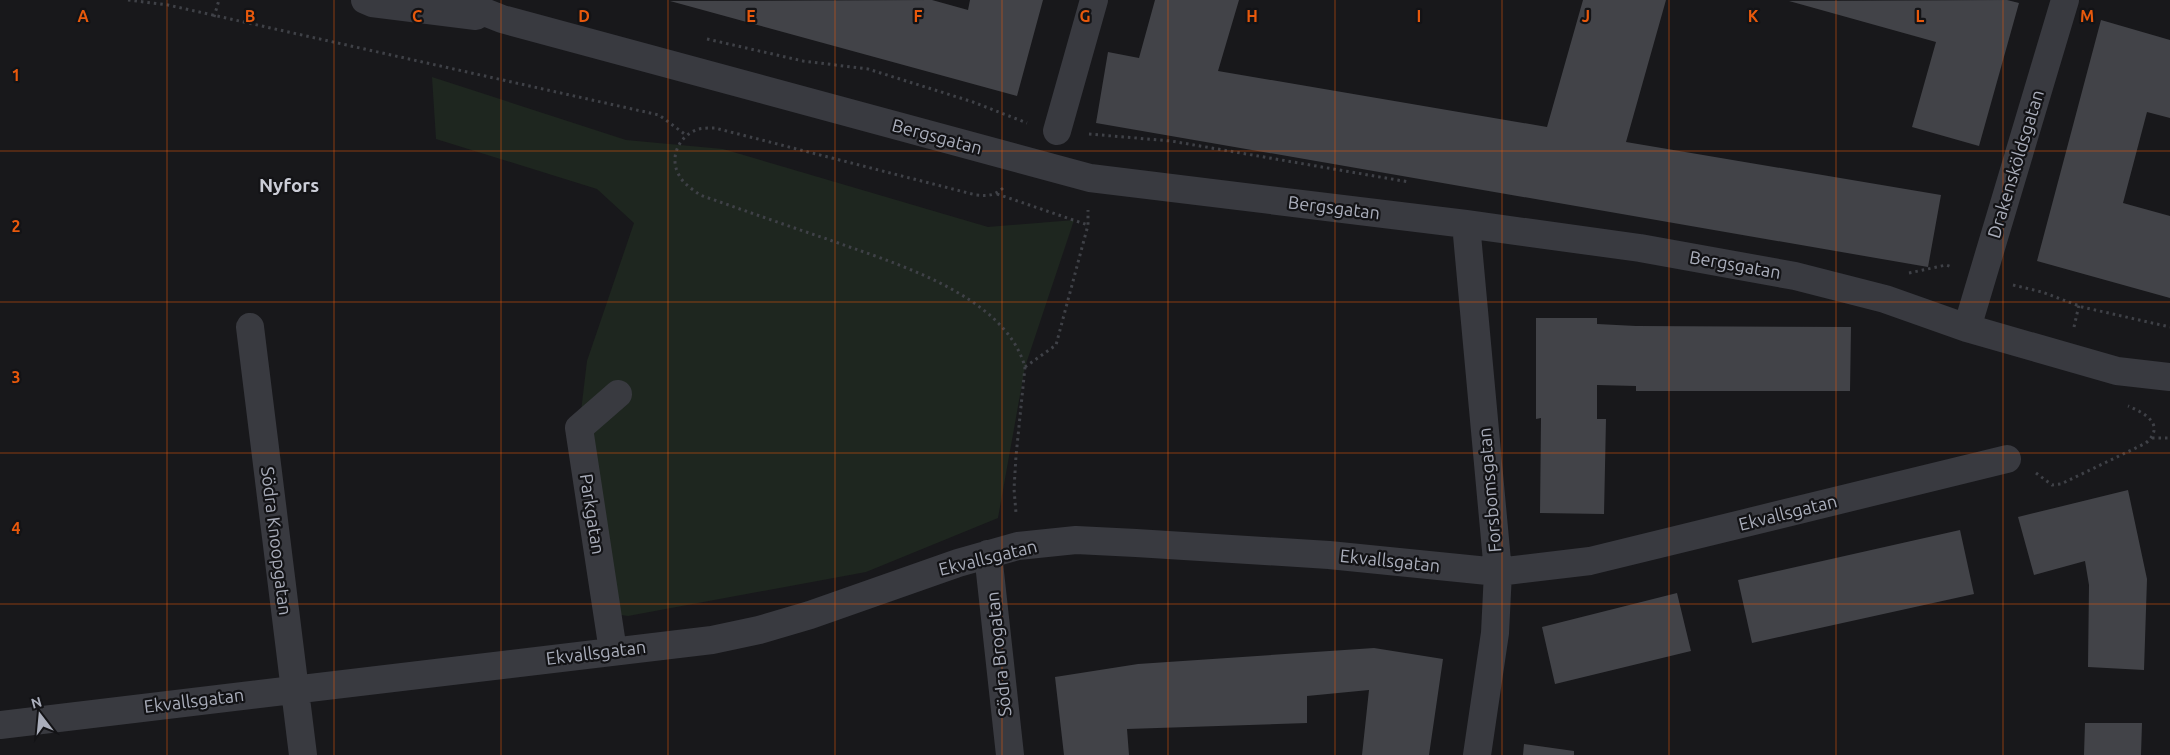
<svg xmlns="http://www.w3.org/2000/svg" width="2170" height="755" font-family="Ubuntu,sans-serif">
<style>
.green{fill:#1e261f}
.building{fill:#424348}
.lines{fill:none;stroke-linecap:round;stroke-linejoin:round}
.path{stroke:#3f4147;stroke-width:3;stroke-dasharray:2.5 4;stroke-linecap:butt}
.street{stroke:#393a40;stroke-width:28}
.grid{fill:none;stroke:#e8590c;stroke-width:1;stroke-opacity:0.55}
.labels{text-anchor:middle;stroke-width:4.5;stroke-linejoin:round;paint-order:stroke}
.street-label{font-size:18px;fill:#aaaebb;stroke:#131316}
.neighbourhood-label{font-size:19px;font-weight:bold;fill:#cbcdd7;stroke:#131316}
.grid-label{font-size:16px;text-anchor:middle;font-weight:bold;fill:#e8590c;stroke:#131316;stroke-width:4.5;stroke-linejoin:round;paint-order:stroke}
</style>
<rect width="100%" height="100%" fill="#18181b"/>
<!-- green -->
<path class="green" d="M432 77 626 140 723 149 988 227 1074 220 1025 367 998 518 866 572 628 616 608 613 579 428 587 361 634 223 597 189 436 139Z"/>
<!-- building -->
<path class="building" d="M932 0 968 10 970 0H1043L1017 96 670 1Z
M1155 0H1239L1218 71 1547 127 1583 0H1666L1626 142 1941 195 1928 267 1096 123 1108 52 1139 58Z
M2007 0 2019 3 1979 146 1912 127 1936 42 1789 1Z
M2101 20 2170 40V118L2147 112 2123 203 2170 216V298L2037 261Z
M1536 318H1597V324L1636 326 1851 327 1850 391H1636V386L1597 385V419H1606L1604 514 1540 513 1541 418 1536 419Z
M2128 490 2147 579 2144 670 2088 667 2089 585 2085 561 2034 575 2018 517Z
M1960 530 1974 594 1752 643 1738 580Z
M1677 593 1691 651 1555 684 1542 627Z
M1374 648 1443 659 1429 755H1362L1369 690 1307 696V723L1127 729 1129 755H1064L1055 677 1138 664Z
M2085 723H2142L2141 755H2084Z
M1524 744 1574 751V755H1523Z"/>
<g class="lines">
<!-- path -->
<path class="path" d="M128 0 168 5 659 115 686 135
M214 17 219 0
M707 39 803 61 868 69 973 102 1027 123
M1089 134 1171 141 1409 182
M1003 188C994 196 988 196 976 195L715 128C710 128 704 128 699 129 681 134 669 155 678 173 682 183 692 189 700 195 743 210 785 225 827 239 890 262 1004 293 1025 367L1016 456 1014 489 1016 513
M997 194 1088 225
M1909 273 1946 265 1952 267
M2013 285 2042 292 2082 307 2170 327
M2074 327 2079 305
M1025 367 1056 345 1088 225V210
M2152 438H2170
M2036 473 2052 485 2061 484 2146 443C2166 425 2145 413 2128 406"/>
<!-- street -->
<path class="street" d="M365 0 372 3 476 16
M454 0 502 19 1090 178 1466 224 1640 248 1795 276 1885 299 1967 328 2117 371 2170 377
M1057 131 1094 0
M1466 224 1498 572 1495 633 1477 755
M250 327 303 755
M1967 328 2065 0
M988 554 1010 755
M613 651 579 428 618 394
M0 725 712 640 759 630 810 615 958 563 1018 546 1076 540 1136 543 1329 555 1498 572 1590 561 2007 459"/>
</g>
<!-- grid -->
<path class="grid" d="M167 0V755M334 0V755M501 0V755M668 0V755M835 0V755M1002 0V755M1168 0V755M1335 0V755M1502 0V755M1669 0V755M1836 0V755M2003 0V755M0 151H2170M0 302H2170M0 453H2170M0 604H2170"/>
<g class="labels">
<!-- street labels -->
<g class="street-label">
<text transform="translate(937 137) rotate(15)" y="6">Bergsgatan</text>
<text transform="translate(2016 164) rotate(-73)" y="6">Drakensköldsgatan</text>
<text transform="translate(1334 208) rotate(7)" y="6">Bergsgatan</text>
<text transform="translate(1735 265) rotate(10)" y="6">Bergsgatan</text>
<text transform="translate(1490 490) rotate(-95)" y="6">Forsbomsgatan</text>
<text transform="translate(1788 513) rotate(-14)" y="6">Ekvallsgatan</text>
<text transform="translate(592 514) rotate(81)" y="6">Parkgatan</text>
<text transform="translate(276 541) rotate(83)" y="6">Södra Knoopgatan</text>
<text transform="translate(988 558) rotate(-14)" y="6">Ekvallsgatan</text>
<text transform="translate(1390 561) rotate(6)" y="6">Ekvallsgatan</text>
<text transform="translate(596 653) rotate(-7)" y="6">Ekvallsgatan</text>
<text transform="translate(999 654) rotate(-96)" y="6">Södra Brogatan</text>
<text transform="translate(194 701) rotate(-7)" y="6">Ekvallsgatan</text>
</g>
<!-- neighbourhood labels -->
<g class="neighbourhood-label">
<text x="289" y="192">Nyfors</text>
</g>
</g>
<g class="grid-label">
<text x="83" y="22">A</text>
<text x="250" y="22">B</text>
<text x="417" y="22">C</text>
<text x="584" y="22">D</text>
<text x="751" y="22">E</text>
<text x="918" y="22">F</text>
<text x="1085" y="22">G</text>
<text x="1252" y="22">H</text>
<text x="1419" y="22">I</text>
<text x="1586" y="22">J</text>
<text x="1753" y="22">K</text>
<text x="1920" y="22">L</text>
<text x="2087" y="22">M</text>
<text x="16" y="81">1</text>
<text x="16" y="232">2</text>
<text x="16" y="383">3</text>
<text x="16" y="534">4</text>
</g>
<!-- north arrow -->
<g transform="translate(40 715) rotate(344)" stroke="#131316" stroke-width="4" paint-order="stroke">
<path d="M0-4L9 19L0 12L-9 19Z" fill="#aaaebb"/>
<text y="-8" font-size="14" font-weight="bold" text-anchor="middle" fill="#aaaebb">N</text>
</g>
</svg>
